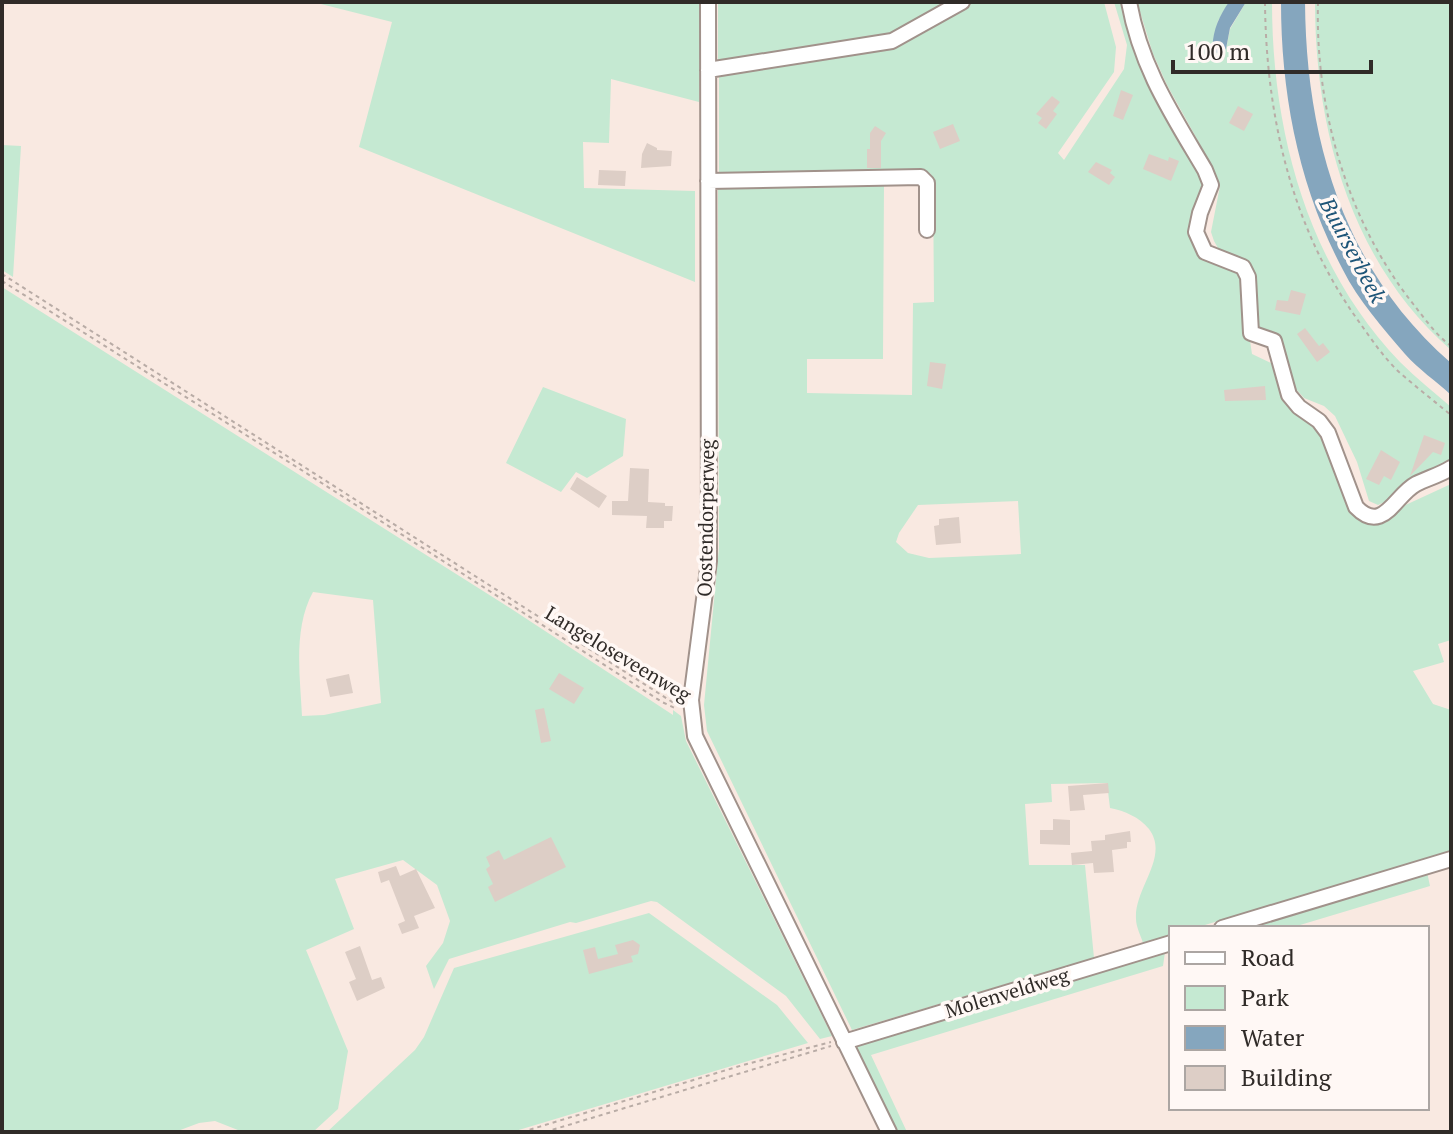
<svg xmlns="http://www.w3.org/2000/svg" width="1453" height="1134" font-family="'PT Serif',serif">
<style>
.green{fill:#c5e9d2;fill-rule:evenodd}
.water{fill:#85a6be}
.building{fill:#ddcec6}
.lines{fill:none;stroke-linecap:round;stroke-linejoin:round}
.minor-casing{stroke:#a1928b;stroke-width:18}
.path{stroke:#b9aca6;stroke-width:2;stroke-dasharray:4 4;stroke-linecap:butt}
.minor{stroke:#fff;stroke-width:14}
.labels{text-anchor:middle;stroke-width:7;stroke-linejoin:round;paint-order:stroke}
.street-label{font-size:20px;fill:#302b28;stroke:#fff8f5}
.water-label{font-size:22px;font-style:italic;fill:#1e5578;stroke:#fff8f5}
</style>
<rect width="100%" height="100%" fill="#f9e9e1"/>
<!-- green -->
<path class="green" d="M313 2H701L699 102 611 79 609 143 583 142 584 188 695 191V282L359 147 392 22Z
M718 2H954L903 32 874 40 718 61Z
M971 2H1104L1116 47 1114 72 1058 153 1064 160 1124 69 1127 45 1114 2H1127L1135 37 1209 184 1201 231 1218 262 1239 274 1241 281 1252 354 1273 364 1285 404 1324 420 1360 507 1386 514 1451 484V640L1438 644 1444 662 1413 671 1433 704 1451 710V851L1195 928H1171V935L1143 943C1141 936 1136 927 1136 919 1134 888 1170 857 1149 829 1139 817 1125 811 1110 808L1107 783 1051 784 1052 802 1025 804 1029 865H1085L1094 958 852 1030 707 731 704 705 719 548 718 186 884 184 883 359H807V393L912 395 913 303 934 302 933 178 930 173 914 172 719 176V75L921 32ZM1018 501 1021 554 929 558 908 553 896 542 899 533 918 505Z
M1137 2H1229L1218 21 1212 47 1213 52 1226 49 1230 29 1246 2H1272C1272 133 1308 266 1400 362 1416 378 1434 392 1451 407V471L1378 505 1369 501 1357 462 1335 416 1324 406 1304 398 1288 380 1283 362 1259 331 1251 277 1218 248 1214 241 1211 232 1220 186 1208 159 1167 85 1153 54Z
M1315 2H1451V350C1351 263 1315 130 1315 2Z
M2 145 21 146 13 277 2 270Z
M2 287 510 608 673 715V710L681 716 686 741 832 1036 820 1039 786 996 657 902 651 901 576 923 570 922 449 959 434 989 426 966 443 943 450 921 437 885 403 860 335 879 354 929 306 950 348 1051 338 1109 313 1132H243L215 1121 199 1123 175 1132 129 1130 2 1132ZM313 592 373 600 381 703 324 715 302 716C300 676 293 628 313 592Z
M543 387 626 419 623 456 587 478 576 472 561 492 506 463Z
M1427 872 1430 886 1290 928H1244Z
M649 913 777 1005 808 1043 512 1132H327L415 1050 424 1037 454 968Z
M1165 952 1163 966 871 1055 907 1132H896L853 1045Z"/>
<!-- water -->
<path class="water" d="M1229 2H1246L1230 28 1226 49 1218 53 1213 52C1211 34 1219 16 1229 2Z
M1281 2H1305C1306 140 1344 270 1451 363V395C1436 381 1418 369 1405 354 1383 328 1358 300 1343 270 1299 187 1281 95 1281 2Z"/>
<!-- building -->
<path class="building" d="M1121 90 1133 95 1123 120 1113 116Z
M1052 96 1060 102 1053 111 1057 114 1046 129 1038 123 1042 118 1036 114Z
M1238 106 1253 114 1244 131 1229 123Z
M953 124 960 141 940 149 933 132Z
M875 126 886 133 881 141V168H867V149H870V133Z
M647 143 657 148V150L672 151 671 166 641 168 642 154Z
M1149 154 1168 161 1169 157 1179 161 1171 181 1143 169Z
M1096 162 1112 170 1110 173 1115 177 1109 185 1088 172Z
M599 170 626 171 625 186 598 185Z
M1291 290 1306 294 1300 315 1275 310 1277 300 1288 301Z
M1305 328 1319 346 1323 343 1330 352 1317 362 1297 334Z
M930 362 946 364 942 389 927 386Z
M1265 386 1266 400 1225 401 1224 390Z
M1424 435 1445 443 1441 455 1433 452 1410 476Z
M1381 450 1400 462 1391 480 1384 476 1379 485 1366 479Z
M630 468 649 469 648 502 665 503V506H673L672 521H664V528H646L647 516 612 515V501H628Z
M577 477 607 496 599 508 570 489Z
M959 517 961 543 936 545 934 526 939 525V519Z
M559 673 584 688 574 704 549 689Z
M349 674 353 693 330 697 326 679Z
M544 708 551 741 541 743 535 710Z
M1108 783 1109 793 1083 795 1085 810 1070 811 1068 786Z
M1053 819 1070 820V845L1040 844V830H1053Z
M1130 831 1131 842H1127V848L1112 850 1114 872 1094 873 1093 863 1072 865 1071 853 1092 851 1091 841 1105 840V835Z
M551 837 566 867 495 902 488 887 493 884 486 869 490 866 486 857 499 850 504 860Z
M396 866 400 876 416 869 435 908 414 916 419 928 402 934 398 924 405 921 389 880 381 883 378 872Z
M633 940 640 945 638 954 631 956 633 962 589 974 583 950 595 947 598 959 618 954 615 945Z
M360 946 372 980 381 977 385 988 357 1001 349 982 356 979 345 952Z"/>
<g class="lines">
<!-- minor casing -->
<g class="minor-casing">
<path id="minor" d="M708 2 709 561 691 700 695 736 889 1132
M1129 2C1141 68 1172 114 1205 170L1211 185 1200 213 1196 232 1205 252 1243 267 1248 277 1251 333 1274 341 1289 395 1299 407 1319 421 1328 433 1356 507C1383 535 1395 495 1416 484 1428 478 1440 475 1451 468
M708 70 892 41 962 2
M708 181 921 177 927 183V230
M1222 928 1451 859
M844 1042 1171 943"/>
</g>
<!-- path -->
<path class="path" d="M1265 2C1266 115 1291 226 1357 319 1370 337 1383 357 1399 372 1416 387 1434 401 1451 415
M1318 2C1315 109 1347 221 1414 305 1425 319 1436 335 1451 346
M2 274 677 705
M2 281 303 471 662 702 677 709
M522 1132 743 1065 831 1042
M545 1132 831 1046"/>
<!-- minor -->
<use href="#minor" class="minor"/>
</g>
<g class="labels">
<!-- street labels -->
<g class="street-label">
<text transform="translate(706 518) rotate(-89)" y="7">Oostendorperweg</text>
<text transform="translate(618 654) rotate(31)" y="7">Langeloseveenweg</text>
<text transform="translate(1007 993) rotate(-17)" y="7">Molenveldweg</text>
</g>
<!-- water labels -->
<g class="water-label">
<text transform="translate(1353 250) rotate(62)" y="8">Buurserbeek</text>
</g>
</g>
<!-- border -->
<rect width="1453" height="1134" fill="none" stroke="#302b28" stroke-width="8"/>
<!-- legend -->
<rect x="1169" y="926" width="260" height="184" fill="#fff8f5" stroke="#aca6a3" stroke-width="2"/>
<rect x="1185" y="952" width="40" height="12" fill="#ffffff" stroke="#aca6a3" stroke-width="2"/>
<text x="1241" y="966" font-size="24" fill="#302b28">Road</text>
<rect x="1185" y="986" width="40" height="24" fill="#c5e9d2" stroke="#aca6a3" stroke-width="2"/>
<text x="1241" y="1006" font-size="24" fill="#302b28">Park</text>
<rect x="1185" y="1026" width="40" height="24" fill="#85a6be" stroke="#aca6a3" stroke-width="2"/>
<text x="1241" y="1046" font-size="24" fill="#302b28">Water</text>
<rect x="1185" y="1066" width="40" height="24" fill="#ddcec6" stroke="#aca6a3" stroke-width="2"/>
<text x="1241" y="1086" font-size="24" fill="#302b28">Building</text>
<!-- scale -->
<path d="M1173 60v12h198v-12" fill="none" stroke="#302b28" stroke-width="4"/>
<text x="1185" y="60" font-size="24" fill="#302b28" stroke="#fff8f5" stroke-width="6" paint-order="stroke">100 m</text>
</svg>
